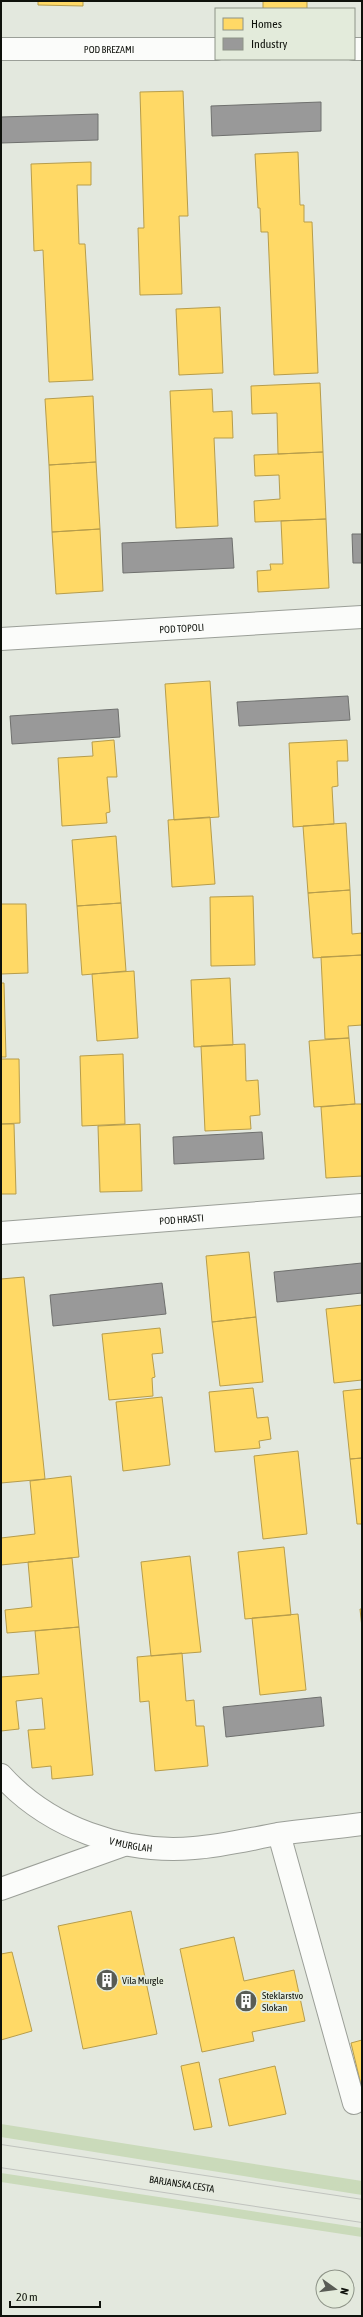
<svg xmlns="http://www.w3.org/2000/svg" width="363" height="2317" font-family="'Asap Condensed',sans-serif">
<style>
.green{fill:#cadaba}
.homes{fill:#ffd966;stroke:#b79d4b}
.industry{fill:#999;stroke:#6f706e}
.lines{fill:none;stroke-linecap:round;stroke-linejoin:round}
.minor-casing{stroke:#9b9f98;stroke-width:24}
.major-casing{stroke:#c0c3be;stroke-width:24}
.minor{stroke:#fbfcfa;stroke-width:22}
.major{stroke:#e5eadf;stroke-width:22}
.labels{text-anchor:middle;stroke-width:4;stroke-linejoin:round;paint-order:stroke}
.street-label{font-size:10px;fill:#0e110b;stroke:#e3ebdb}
.poi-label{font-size:10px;fill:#0e110b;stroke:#e3ebdb;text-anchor:start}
</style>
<rect width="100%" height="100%" fill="#e3e8de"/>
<!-- green -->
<path class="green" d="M1 2124 362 2181V2195L1 2137Z
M1 2173 362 2228V2237L1 2182Z"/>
<!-- homes -->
<path class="homes" d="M38 1H83V6L38 5Z
M263 1H307V9H263Z
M183 91 188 216H179L182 294 140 295 138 228H144L140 92Z
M298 152 300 205H304V222H312L318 373 274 375 268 232H261L260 208H258L255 154Z
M91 162V185H77L79 244H85L93 380 49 382 43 250 34 251 31 164Z
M220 307 223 373 179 375 176 309Z
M320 383 323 452 278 454 277 413 252 414 251 386Z
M212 389 213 412 232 411 233 438H214L218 526 176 528 170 391Z
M93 396 96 462 49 465 45 399Z
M323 452 326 519 255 522 254 501 280 499 279 475 255 476 254 455Z
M96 462 100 529 52 532 49 465Z
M326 519 329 588 258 592 257 571 271 570 270 564H283L281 521Z
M100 529 103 591 56 594 52 532Z
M210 681 219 817 174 820 165 684Z
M114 740 117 777H107L110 812 106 813 107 823 62 826 58 758 93 756 92 742Z
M347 740 348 761H337L338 786 332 787 334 824 293 827 289 743Z
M210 817 215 884 172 887 168 820Z
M346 823 350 890 308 893 303 826Z
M116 836 121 903 77 906 72 840Z
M350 890 352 934 362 933V955L313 958 308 893Z
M253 896 255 965 211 966 210 897Z
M121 903 126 971 82 975 77 906Z
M1 904H26L28 973 1 974Z
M362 955V1025L348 1026 349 1038 325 1039 321 957Z
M134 971 138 1038 97 1041 92 974Z
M230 978 233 1045 194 1047 191 980Z
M1 983H4L6 1057H1Z
M349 1038 355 1104 314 1107 309 1041Z
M245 1044 246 1081 258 1080 260 1115 250 1116 251 1129 205 1131 201 1046Z
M123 1054 125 1124 82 1126 80 1056Z
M1 1059H19L20 1123 1 1124Z
M355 1104H362V1176L326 1178 321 1107Z
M1 1124H14L16 1194H1Z
M140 1124 142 1191 100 1192 98 1126Z
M249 1252 256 1317 212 1322 206 1256Z
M24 1277 45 1479 1 1483V1279Z
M362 1305V1380L334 1383 326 1309Z
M256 1317 263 1382 220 1386 212 1322Z
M160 1328 163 1353 152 1354 155 1377 152 1378 153 1396 109 1400 102 1334Z
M253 1388 257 1418 268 1417 271 1439 259 1441 260 1448 215 1452 209 1392Z
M362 1389V1458L350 1459 343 1391Z
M162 1397 170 1465 123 1471 116 1402Z
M298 1451 307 1534 263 1539 254 1456Z
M362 1458V1524H357L350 1459Z
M71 1476 79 1557 1 1565V1538L35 1534 30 1481Z
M284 1547 291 1615 245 1619 238 1552Z
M190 1556 201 1652 151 1656 141 1562Z
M72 1558 79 1627 7 1633 5 1610 32 1607 28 1562Z
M360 1609H362V1628Z
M298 1614 306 1690 260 1695 252 1618Z
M79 1627 93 1775 52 1779 51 1766 32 1768 28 1730 45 1729 42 1698 16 1701 19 1729 1 1731V1677L39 1674 35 1631Z
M182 1653 186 1701 194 1700 196 1726H204L208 1766 155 1771 149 1701 140 1702 137 1657Z
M131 1911 157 2034 83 2049 58 1926Z
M234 1937 244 1981 294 1970 305 2021 252 2032 254 2041 202 2052 180 1949Z
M12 1952 32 2031 1 2040V1954Z
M362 2040V2089L351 2043Z
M199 2062 212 2127 194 2130 181 2066Z
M275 2066 286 2114 229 2126 219 2079Z"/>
<!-- industry -->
<path class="industry" d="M321 102V131L212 136 211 106Z
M98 114V140L1 143V117Z
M352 534H362V563H353Z
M232 538 234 568 123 573 122 543Z
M348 696 350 720 239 726 237 702Z
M118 709 120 737 12 744 10 716Z
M262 1132 264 1159 174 1164 173 1137Z
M362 1263V1293L277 1302 274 1272Z
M162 1283 166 1314 53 1326 50 1295Z
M321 1697 324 1726 226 1737 223 1707Z"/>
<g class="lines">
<!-- minor casing -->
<g class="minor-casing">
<g id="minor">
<path id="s1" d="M1 49H216"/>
<path d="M354 49H362"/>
<path id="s2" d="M1 639 362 617"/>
<path id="s3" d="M1 1233 362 1205"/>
<path id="s4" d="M1 1775C49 1828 123 1854 194 1848 222 1846 250 1839 278 1834 306 1830 334 1828 362 1824"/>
<path d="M279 1834 354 2103"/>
<path d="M1 1889 124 1845"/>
</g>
</g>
<!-- major casing -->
<g class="major-casing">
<g id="major">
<path id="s5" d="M1 2156 362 2211"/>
</g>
</g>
<!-- minor -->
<use href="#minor" class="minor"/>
<!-- major -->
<use href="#major" class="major"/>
</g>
<!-- icons -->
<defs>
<g id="building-disc" transform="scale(1.15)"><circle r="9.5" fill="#595c55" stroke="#e3ebdb"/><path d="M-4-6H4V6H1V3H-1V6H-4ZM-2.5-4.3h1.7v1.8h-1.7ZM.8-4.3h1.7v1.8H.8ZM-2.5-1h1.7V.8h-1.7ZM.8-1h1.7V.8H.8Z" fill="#fff"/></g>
</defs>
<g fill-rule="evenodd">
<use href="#building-disc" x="107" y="1980"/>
<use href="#building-disc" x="246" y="2001"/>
</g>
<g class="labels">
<!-- street labels -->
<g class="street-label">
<text dy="4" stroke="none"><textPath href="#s1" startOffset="108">POD BREZAMI</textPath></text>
<text dy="4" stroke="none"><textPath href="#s2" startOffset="181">POD TOPOLI</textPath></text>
<text dy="4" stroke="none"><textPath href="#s3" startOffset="181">POD HRASTI</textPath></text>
<text dy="4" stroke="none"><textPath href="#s4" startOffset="150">V MURGLAH</textPath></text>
<text dy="4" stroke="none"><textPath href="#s5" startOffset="183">BARJANSKA CESTA</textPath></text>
</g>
<!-- poi labels -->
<g class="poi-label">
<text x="122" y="1984">Vila Murgle</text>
<text x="262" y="1999">Steklarstvo<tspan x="262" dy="12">Slokan</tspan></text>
</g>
</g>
<!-- border -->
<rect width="363" height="2317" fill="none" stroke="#0e110b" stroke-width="4"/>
<!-- legend -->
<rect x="215" y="8" width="140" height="52" fill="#e3ebdb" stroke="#8e9488"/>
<rect x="223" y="18" width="20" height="12" fill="#ffd966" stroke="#8e9488"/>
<text x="251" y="28" font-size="12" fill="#0e110b">Homes</text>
<rect x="223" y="38" width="20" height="12" fill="#999999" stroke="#8e9488"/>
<text x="251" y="48" font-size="12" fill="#0e110b">Industry</text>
<!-- north arrow -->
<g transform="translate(335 2289) rotate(104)"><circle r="19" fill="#e3ebdb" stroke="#8e9488"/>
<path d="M0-3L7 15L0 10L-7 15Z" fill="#595c55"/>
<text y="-6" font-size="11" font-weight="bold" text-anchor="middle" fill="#0e110b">N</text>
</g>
<!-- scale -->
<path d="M10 2301v6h90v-6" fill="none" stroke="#0e110b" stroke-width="2"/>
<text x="16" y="2301" font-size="12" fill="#0e110b" stroke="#e3ebdb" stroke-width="3" paint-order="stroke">20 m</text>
</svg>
